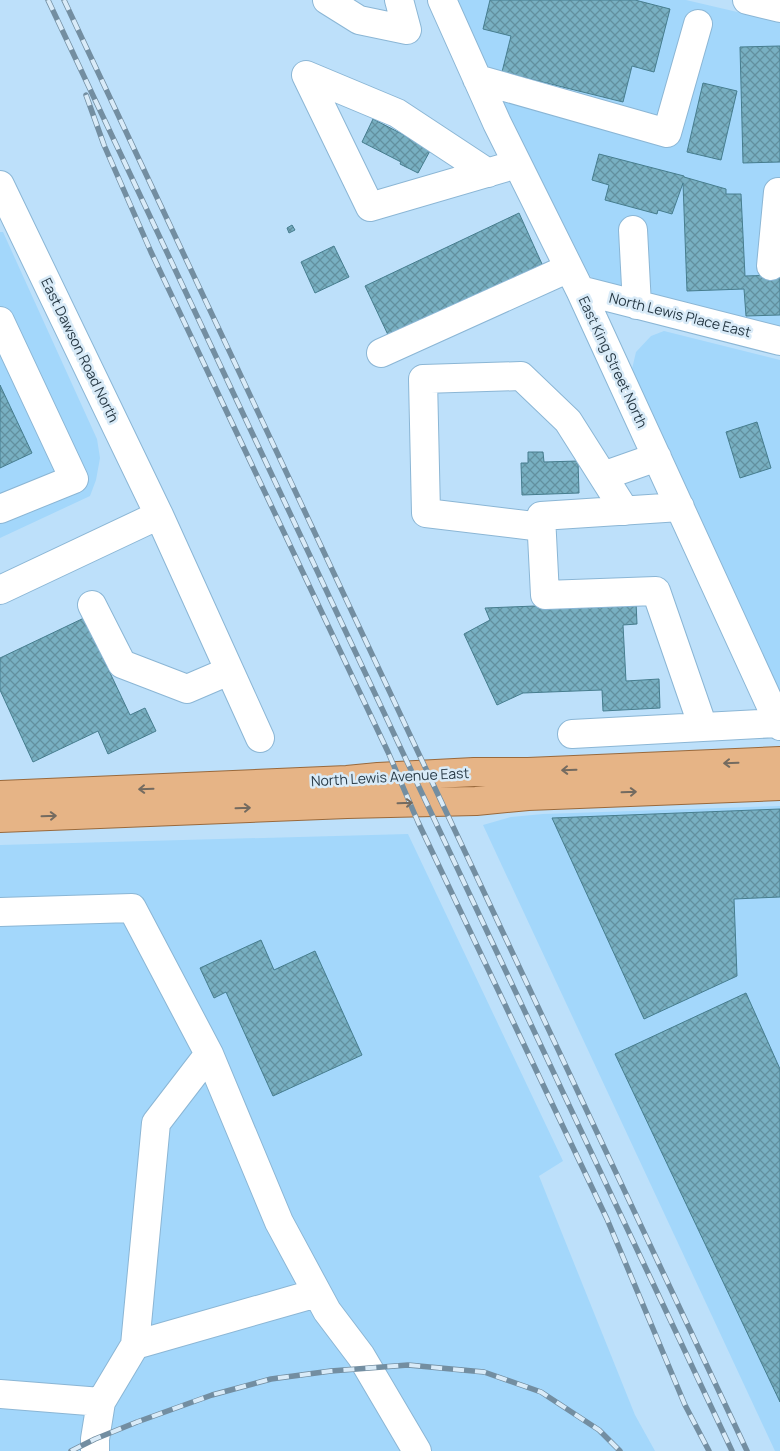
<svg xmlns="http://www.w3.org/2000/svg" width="780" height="1451" font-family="Manrope,sans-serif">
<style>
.built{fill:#a3d7fb}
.building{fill:url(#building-cross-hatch);stroke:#467d8e}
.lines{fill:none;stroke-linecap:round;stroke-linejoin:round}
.minor-casing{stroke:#8bb6d5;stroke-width:30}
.major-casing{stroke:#99693c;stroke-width:30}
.minor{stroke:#fff;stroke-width:28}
.major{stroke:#e6b486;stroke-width:28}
.rail-casing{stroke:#738ea1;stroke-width:5.5}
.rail{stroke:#d9ebf8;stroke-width:4;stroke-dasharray:11;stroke-linecap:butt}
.oneway{stroke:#746b60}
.labels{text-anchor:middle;stroke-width:5;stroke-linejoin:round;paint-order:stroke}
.street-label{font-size:14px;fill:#283a46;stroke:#d9ebf8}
</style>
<defs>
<pattern id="building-cross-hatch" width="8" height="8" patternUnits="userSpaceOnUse" patternTransform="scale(1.25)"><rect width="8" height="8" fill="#78b0c2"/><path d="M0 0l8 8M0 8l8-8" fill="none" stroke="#62909f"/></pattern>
</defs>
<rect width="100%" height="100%" fill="#bde0fa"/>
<!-- built -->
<path class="built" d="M453 0H686L780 22V329L604 286 587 274 577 260Z
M0 232H3L97 439 100 458 96 480 90 496 0 538Z
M664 331 780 360V692L632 369 636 352 651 336Z
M780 806V1451H775L483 825 511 817 543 814Z
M408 834 563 1161 539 1176 635 1415 655 1451H0V845Z"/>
<!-- building -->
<path class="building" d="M490 0H635L670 9 654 72 632 66 623 102 502 72 511 36 483 29Z
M780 46V162L743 163 740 47Z
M703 83 737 91 721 160 687 152Z
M373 119 431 149 418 173 400 164 401 162 362 142Z
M599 154 684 176V177L726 189V194H741L745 276 780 275V315L746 316 744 289 687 291 683 183 672 214 658 210 657 214 605 200 609 185 592 180Z
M519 213 542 264 389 337 365 286Z
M292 225 295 230 289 233 287 228Z
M334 246 349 277 315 293 301 262Z
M0 385 32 453 0 468Z
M757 422 771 468 740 478 726 432Z
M528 452H543L544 462 578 461 579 493 522 495 521 463H528Z
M636 602 637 624 623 625 626 681 659 679 660 708 603 711 602 690 523 693 497 705 464 634 490 620 485 608Z
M84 618 130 715 145 708 156 731 108 754 98 731 33 762 0 690V658Z
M780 809V897L734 899 737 976 644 1019 552 818Z
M261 940 274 970 315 951 362 1055 273 1096 226 992 214 998 200 968Z
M746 993 780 1069V1402L615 1054Z"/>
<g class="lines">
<!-- minor casing -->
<g class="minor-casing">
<path id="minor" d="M327 0 359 20 407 30 399 0
M442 0 497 123 580 290 780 726
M747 0 780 8
M477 79 667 133 698 24
M488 173 397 113 306 75 370 207 517 164
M0 185 159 515 260 738
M633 230 637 305
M771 266 778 192H780
M580 290 780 341
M0 321 74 479 0 509
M381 353 569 268
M603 476 657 457
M680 507 541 516 545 595 656 591 703 727
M542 527 426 513 423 379 521 376 568 421 625 511
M0 590 159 515
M92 605 122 664 187 689 229 671
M572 734 778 723
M0 912 132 908 209 1054 279 1222 327 1311 361 1356 417 1451
M135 1345 317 1293
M0 1394 101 1402
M95 1451V1439L101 1402 135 1345 156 1123 209 1054"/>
</g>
<!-- major casing -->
<g class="major-casing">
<path id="major" d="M0 795 347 780 378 777 474 772H528L780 761
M0 818 347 804 476 801 528 796 780 786"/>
</g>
<!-- minor -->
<use href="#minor" class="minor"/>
<!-- major -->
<use href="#major" class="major"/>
<!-- rail casing -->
<g class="rail-casing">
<path id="rail" d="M48 0 732 1451
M64 0 747 1451
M86 95 104 145 151 252 388 752 418 822 607 1219 685 1405 709 1451
M71 1451 95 1439 137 1422 212 1395 271 1379 331 1371 408 1365 484 1372 541 1392 599 1430 620 1451"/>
</g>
<!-- rail -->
<use href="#rail" class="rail"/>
</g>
<!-- one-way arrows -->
<defs><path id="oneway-shaft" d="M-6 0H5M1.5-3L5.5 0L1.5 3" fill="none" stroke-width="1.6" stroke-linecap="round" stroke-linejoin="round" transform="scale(1.25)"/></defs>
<g class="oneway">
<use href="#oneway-shaft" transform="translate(731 763) rotate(178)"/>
<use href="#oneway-shaft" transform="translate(569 770) rotate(178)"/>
<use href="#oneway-shaft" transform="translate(146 789) rotate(178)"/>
<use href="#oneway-shaft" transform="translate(629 792) rotate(-2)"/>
<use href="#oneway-shaft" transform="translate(405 803) rotate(-2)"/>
<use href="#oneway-shaft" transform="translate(243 808) rotate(-2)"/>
<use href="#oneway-shaft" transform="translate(49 816) rotate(-2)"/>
</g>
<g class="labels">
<!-- street labels -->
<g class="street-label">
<text transform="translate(680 315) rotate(14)" y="5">North Lewis Place East</text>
<text transform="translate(80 350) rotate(64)" y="5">East Dawson Road North</text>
<text transform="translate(613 362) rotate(65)" y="5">East King Street North</text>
<text transform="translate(390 777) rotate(-3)" y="5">North Lewis Avenue East</text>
</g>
</g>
</svg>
